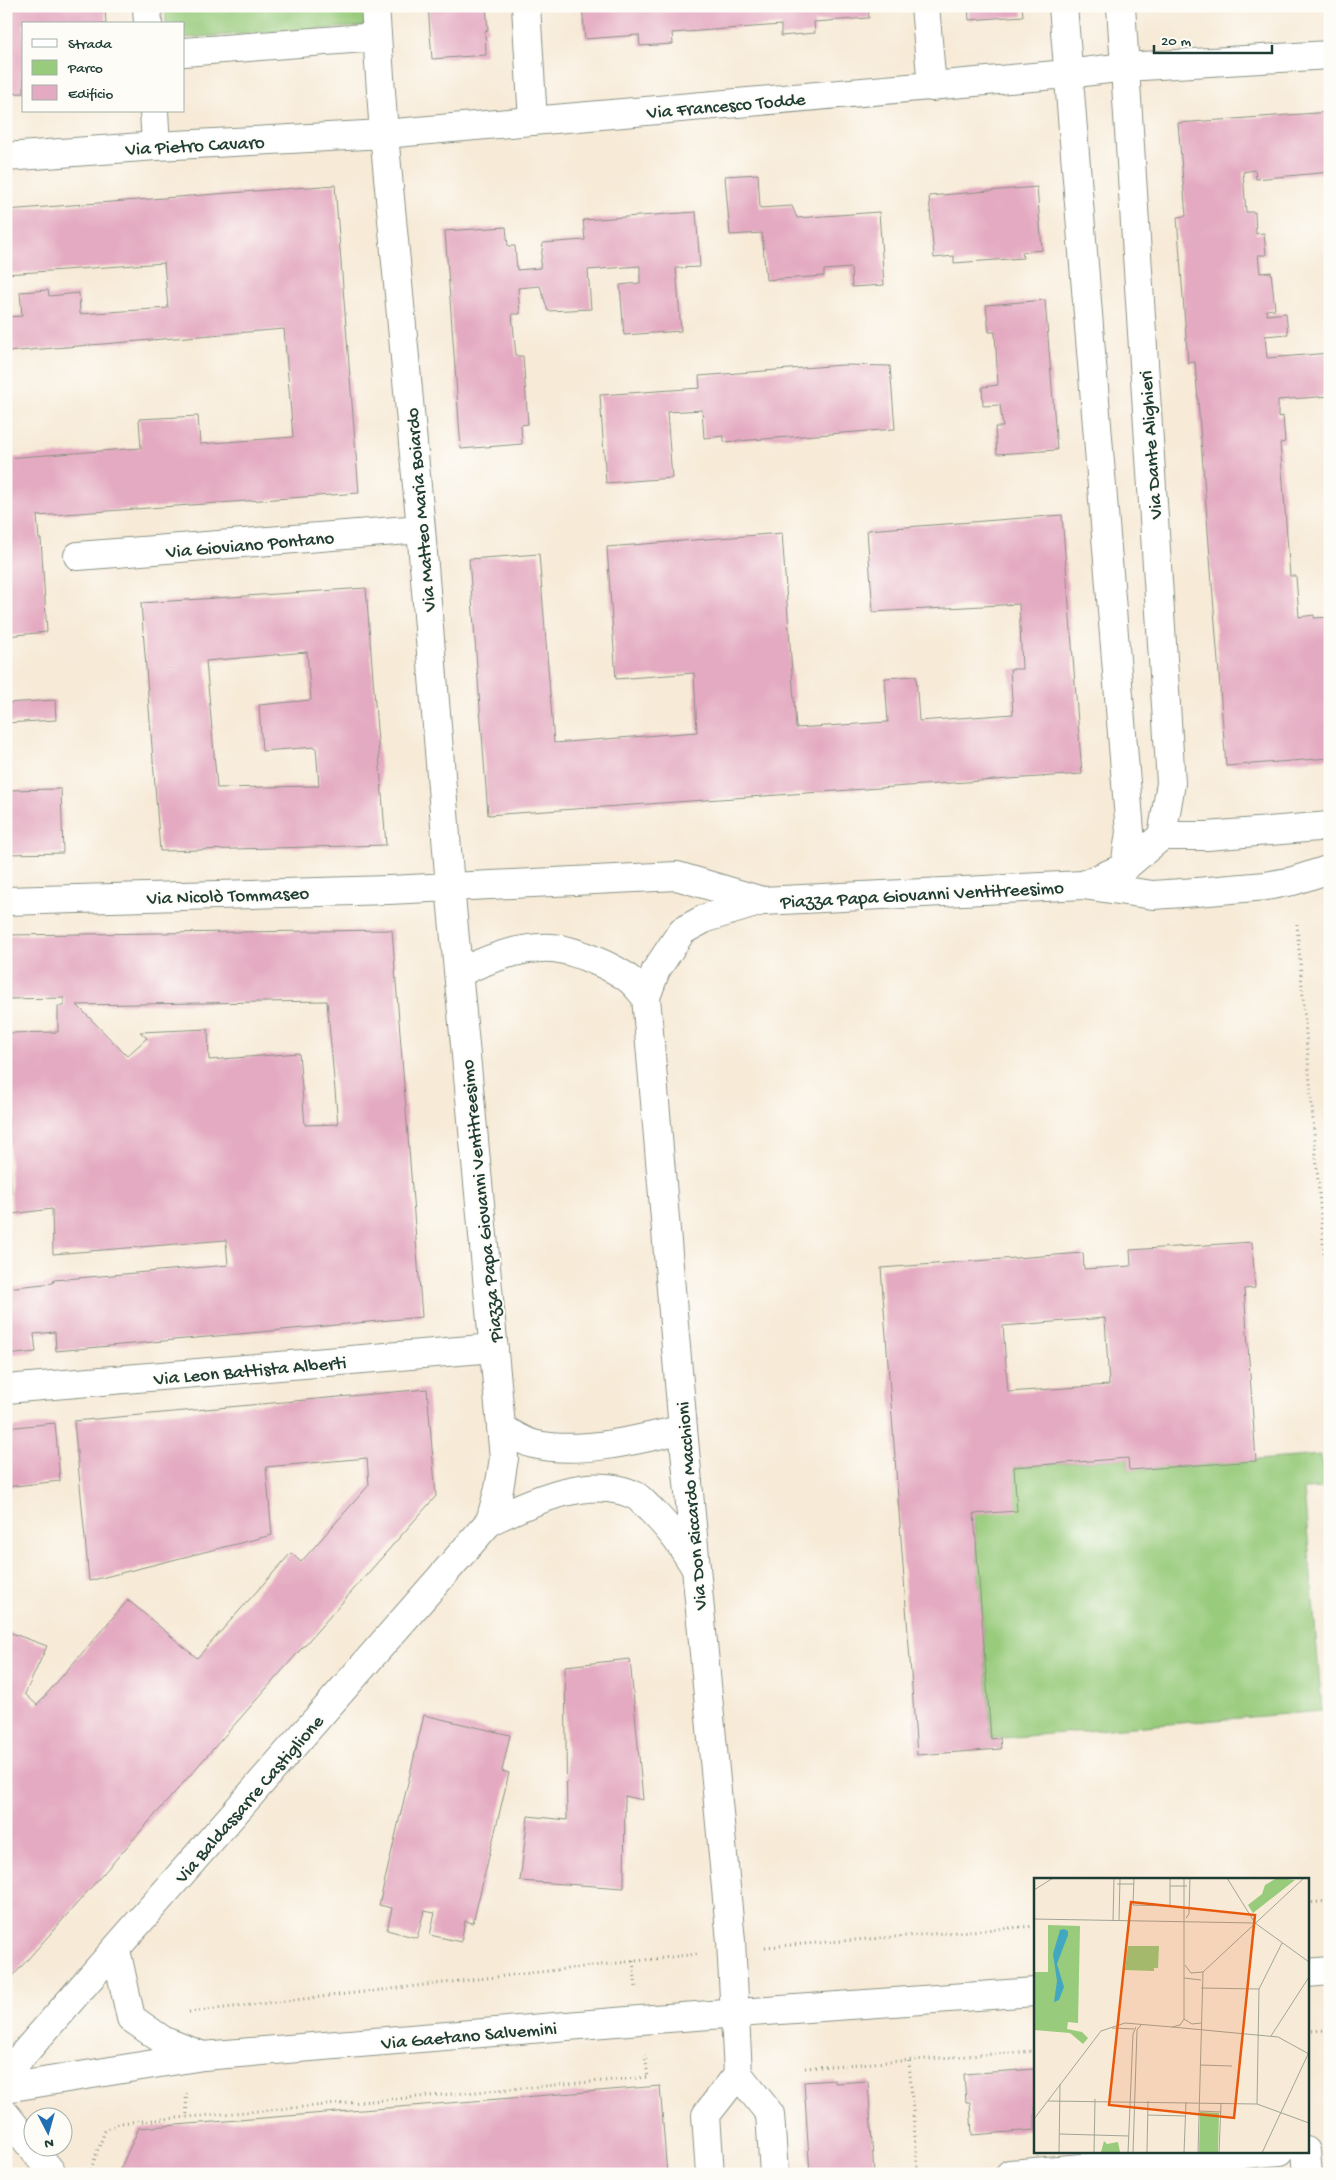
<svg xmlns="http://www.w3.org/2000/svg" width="1336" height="2180" font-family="'Gochi Hand',sans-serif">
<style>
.green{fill:#98cb7c;stroke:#5c8458}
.building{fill:#e4aac1;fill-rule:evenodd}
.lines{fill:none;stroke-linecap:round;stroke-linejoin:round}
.street-casing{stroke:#8b9486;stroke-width:30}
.secondary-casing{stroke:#8b9486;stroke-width:30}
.path{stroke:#8b9486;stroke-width:3;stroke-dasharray:1 4;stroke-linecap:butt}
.street{stroke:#fff;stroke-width:28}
.secondary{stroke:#fff;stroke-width:28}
.labels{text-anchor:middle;stroke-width:4;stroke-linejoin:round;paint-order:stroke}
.street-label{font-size:19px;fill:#1f3d34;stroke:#fdfcf7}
.inset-road{fill:none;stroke:#a1a596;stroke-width:1}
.view{fill:#e8590c;fill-opacity:0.15;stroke:#e8590c;stroke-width:2.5}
.inset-edge{fill:none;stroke:#1f3d34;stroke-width:2.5}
</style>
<rect width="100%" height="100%" fill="#fdfcf7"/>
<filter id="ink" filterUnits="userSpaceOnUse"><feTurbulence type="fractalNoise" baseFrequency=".02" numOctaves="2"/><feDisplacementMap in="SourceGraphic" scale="10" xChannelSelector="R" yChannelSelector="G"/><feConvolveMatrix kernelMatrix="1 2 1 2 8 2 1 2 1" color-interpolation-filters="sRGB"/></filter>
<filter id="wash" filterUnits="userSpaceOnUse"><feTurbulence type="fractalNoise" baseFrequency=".0096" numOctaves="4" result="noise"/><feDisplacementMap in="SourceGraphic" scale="20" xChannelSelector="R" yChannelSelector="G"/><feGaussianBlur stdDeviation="1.12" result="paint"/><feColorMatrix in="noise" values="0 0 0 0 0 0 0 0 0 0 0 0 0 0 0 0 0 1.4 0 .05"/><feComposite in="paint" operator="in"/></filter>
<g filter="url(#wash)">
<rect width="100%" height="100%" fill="#f7ead7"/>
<!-- green -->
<path class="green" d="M165 6H367L368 26 184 38V24H166Z
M1321 1455 1324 1488 1304 1489 1322 1711 991 1739 974 1514 1014 1467 1128 1458 1129 1470Z"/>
<g id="blocks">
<!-- building -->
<path class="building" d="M6 6H105L106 24H24V93L6 94Z
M428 6H486L488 30 485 31 486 55 432 59Z
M589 6H868L869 18 814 22 815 33 781 36V25L672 33 673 44 640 46 639 35 585 39 582 7Z
M968 6H1022L1023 16 969 20Z
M1330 112V172L1256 179 1255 170 1243 172 1246 212H1255L1256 234 1264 233 1266 255H1258L1260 273 1271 272 1275 309 1266 310 1267 315 1286 313 1288 334 1265 336 1267 358 1330 353V396L1278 400V417L1283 416 1285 442 1280 443 1290 576H1296L1299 617 1314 615V618L1330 617V758L1226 766 1195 362 1188 363 1177 217 1186 216 1178 123Z
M758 174 760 208 792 206 797 218 879 212 884 285 852 287 851 268 824 270V276L766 280 762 233 730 235 725 176Z
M335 185 359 493 37 516 39 539H41L47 632 6 636V458L141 448 139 419 198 416 200 444 293 437 284 329 6 352V317L22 316 20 292 48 290 49 296 79 293 80 314 168 308 164 263 6 274V210Z
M1037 187 1042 250 1022 252 1023 258 954 263V256L934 258 929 196Z
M696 212 700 267 676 268 681 331 624 335 620 285 640 283V266L588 270 591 309 548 311 540 286 518 288 520 314H512L516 356H523L528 424 521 425 522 444 461 449 445 231 506 227 508 246H515L517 270 540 268 543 243 585 240 583 220Z
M1045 300 1057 450 997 454 995 427H1003L1000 405 983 406 982 387 998 385 995 332H989L986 305Z
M842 365 890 366 895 429 724 442V436L704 438 702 410 667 412 672 478 606 483 600 395 700 388 699 376Z
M1062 515 1082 774 488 815 469 559 539 554 554 743 697 732 694 673 616 679 607 547 782 533 796 728 888 722 885 678 916 676 919 721 1013 714 1010 669H1022L1019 604 873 612 867 530Z
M366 588 386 845 160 851 141 603ZM307 652 311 700 259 705 262 751 316 747 319 786 217 788 206 661Z
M55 700 56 720 6 723V703Z
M61 789 63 853 6 854V790Z
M392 930 422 1317 56 1351 55 1332 34 1334 36 1352 6 1355V1288L53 1283 54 1280 228 1265 226 1240 53 1254 52 1209 12 1214 8 1115H6V1033L58 1032V1006H64V998L6 999V935ZM327 1001 338 1124 305 1125 299 1053 209 1060 208 1029 140 1032 147 1038 127 1056 77 1005Z
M1252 1242 1255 1288 1244 1289 1256 1461 1129 1470 1128 1458 1014 1467 1017 1511 974 1514 991 1739 1000 1738 1001 1749 917 1755 881 1268 1083 1253 1084 1269 1131 1266 1130 1250ZM1105 1318 1109 1385 1008 1392 1003 1326Z
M427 1389 436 1496 6 1984V1631L47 1646 25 1694 37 1705 128 1600 197 1658 291 1553 301 1562 369 1485 367 1458 266 1467 272 1535 89 1581 74 1421Z
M55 1423 60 1481 6 1487V1428Z
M630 1659 643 1800 625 1796 624 1888 520 1881 528 1816 567 1820 565 1666Z
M424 1715 510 1735 502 1771 509 1773 473 1923 465 1921 461 1942 430 1935 435 1913 424 1911 417 1938 387 1930 392 1908 379 1905Z
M1035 2069V2130L972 2135 970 2102H966L964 2074Z
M835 2080V2083L868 2081 874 2174H810L804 2082Z
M660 2086 667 2174H124L120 2169 139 2128Z"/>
</g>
</g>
<g filter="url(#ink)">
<use href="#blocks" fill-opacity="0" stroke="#8b9486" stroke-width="1"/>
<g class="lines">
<!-- street casing -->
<g class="street-casing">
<path id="street" d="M147 6 148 24
M375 6 384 134 421 529 450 886 504 1458 499 1489 490 1521
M526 6 533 121
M925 6 932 87
M184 52 377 37
M1067 74 1125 67 1330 55
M154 111 156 146
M78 556 421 529
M1162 836H1207L1330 826
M1083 885 1153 895 1197 892 1266 886 1293 881 1330 869
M6 901 389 890 677 876 762 901
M459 973C485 960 522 946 552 948 571 949 615 967 630 980 636 985 641 992 646 997
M6 1389 494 1348
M501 1428C511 1433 522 1441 533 1444 579 1455 637 1440 683 1429
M116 1950 131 2018 164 2041 203 2056
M6 2074 490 1521C530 1502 592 1473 636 1496 641 1499 645 1505 650 1509 670 1529 682 1545 696 1569
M6 2115 53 2174
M1306 2151 1308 2174
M1010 2174 1280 2151"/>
</g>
<!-- secondary casing -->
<g class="secondary-casing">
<path id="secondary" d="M1121 6 1171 783 1162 836 1125 867
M6 157 156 146 384 134 1067 74
M1307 1973 1330 1971
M6 2088 203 2056 640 2020 1035 1992
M710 2174 706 2115 738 2074
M774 2174 770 2114 738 2074 731 1941 683 1429 646 997 656 970 682 931 706 918 762 901 1083 885 1125 867 1130 832 1063 6"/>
</g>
<!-- path -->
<path class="path" d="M1297 924 1330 1327
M1307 1903 1330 1901
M765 1947 1035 1926
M633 1961 636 1987
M189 2012 697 1954
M1307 2031 1330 2030
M909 2061 918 2174
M805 2068 1035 2051
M186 2093 187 2117
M89 2174 105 2131 119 2123 648 2077 645 2055"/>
<!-- street -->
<use href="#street" class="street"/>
<!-- secondary -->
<use href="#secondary" class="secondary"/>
</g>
</g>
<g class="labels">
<!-- street labels -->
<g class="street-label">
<text transform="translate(726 104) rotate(-5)" y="7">Via Francesco Todde</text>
<text transform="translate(195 144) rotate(-3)" y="7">Via Pietro Cavaro</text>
<text transform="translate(1149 445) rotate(-94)" y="7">Via Dante Alighieri</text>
<text transform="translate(419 510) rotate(-95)" y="7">Via Matteo Maria Boiardo</text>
<text transform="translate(250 543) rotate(-5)" y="7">Via Gioviano Pontano</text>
<text transform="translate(922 893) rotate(-3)" y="7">Piazza Papa Giovanni Ventitreesimo</text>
<text transform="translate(228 894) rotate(-2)" y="7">Via Nicolò Tommaseo</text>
<text transform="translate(480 1201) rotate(-96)" y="7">Piazza Papa Giovanni Ventitreesimo</text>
<text transform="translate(250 1369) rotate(-5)" y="7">Via Leon Battista Alberti</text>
<text transform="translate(690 1506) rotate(-95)" y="7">Via Don Riccardo Macchioni</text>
<text transform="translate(248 1798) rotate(-49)" y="7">Via Baldassarre Castiglione</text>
<text transform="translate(469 2034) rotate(-5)" y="7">Via Gaetano Salvemini</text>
</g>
</g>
<!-- overview -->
<g transform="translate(1034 1878)">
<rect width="275" height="275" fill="#f7ead7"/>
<path d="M243 0 261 2 219 35 214 27 228 16 231 7ZM14 47 46 48 44 145 34 144 33 151 48 154 54 160 49 166 36 155 0 152V94H14ZM94 68H125L124 90H120V93L91 92ZM166 234 185 235 184 275H165ZM70 263 73 266 84 264 86 274H67Z" fill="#98cb7c"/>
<path d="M30 51 34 53V57L23 86 30 109 25 122 20 124 23 103 19 76 26 52Z" fill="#42a8c2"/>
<path class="inset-road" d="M100 0 99 27 136 28V0M193 0 221 45 275 84M83 6H100M136 8H153M0 12 19 0M152 40 155 36 156 0M0 41 221 45M79 43 80 0M85 43 86 0M151 87 157 95 169 94 270 0M150 100 167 102M167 110 225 111M150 141V0M150 141 158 146 167 145M138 149 244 159 275 176M78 150 100 151M237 158 275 99M166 187 198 188M14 223 223 226 275 245M223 226 225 111 248 65M165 233 187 234M114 237 151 238M0 241 67 153 91 145 138 149 146 147 150 141M26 256 95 258M25 275 26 206M60 275 61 221M94 275 99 156 102 149M99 275 103 152 107 147M113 275 114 223M150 275 152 224M164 275 169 94M185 275 187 225M228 275 275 174"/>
<path class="view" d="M97 24 221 37 200 240 75 227Z"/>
<rect width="275" height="275" class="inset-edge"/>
</g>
<!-- margin -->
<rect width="1336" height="2180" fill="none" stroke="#fdfcf7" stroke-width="25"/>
<!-- legend -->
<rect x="22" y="22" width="162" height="90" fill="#fdfcf7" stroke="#a4b0a9"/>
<rect x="32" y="39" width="25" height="8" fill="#ffffff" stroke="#a4b0a9"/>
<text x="68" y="48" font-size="15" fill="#1f3d34">Strada</text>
<rect x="32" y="60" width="25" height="15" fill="#98cb7c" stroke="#a4b0a9"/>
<text x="68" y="72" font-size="15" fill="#1f3d34">Parco</text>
<rect x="32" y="85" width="25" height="15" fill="#e4aac1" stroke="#a4b0a9"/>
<text x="68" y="98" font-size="15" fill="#1f3d34">Edificio</text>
<!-- north arrow -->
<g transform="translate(48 2132) rotate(174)"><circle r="24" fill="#fdfcf7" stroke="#a4b0a9"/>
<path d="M0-4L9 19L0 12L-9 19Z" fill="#1f6fb2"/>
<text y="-8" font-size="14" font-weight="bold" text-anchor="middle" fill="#1f3d34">N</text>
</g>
<!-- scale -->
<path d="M1154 45v8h118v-8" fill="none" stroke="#1f3d34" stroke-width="2.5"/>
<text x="1161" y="45" font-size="15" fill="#1f3d34" stroke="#fdfcf7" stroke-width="4" paint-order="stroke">20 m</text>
</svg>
